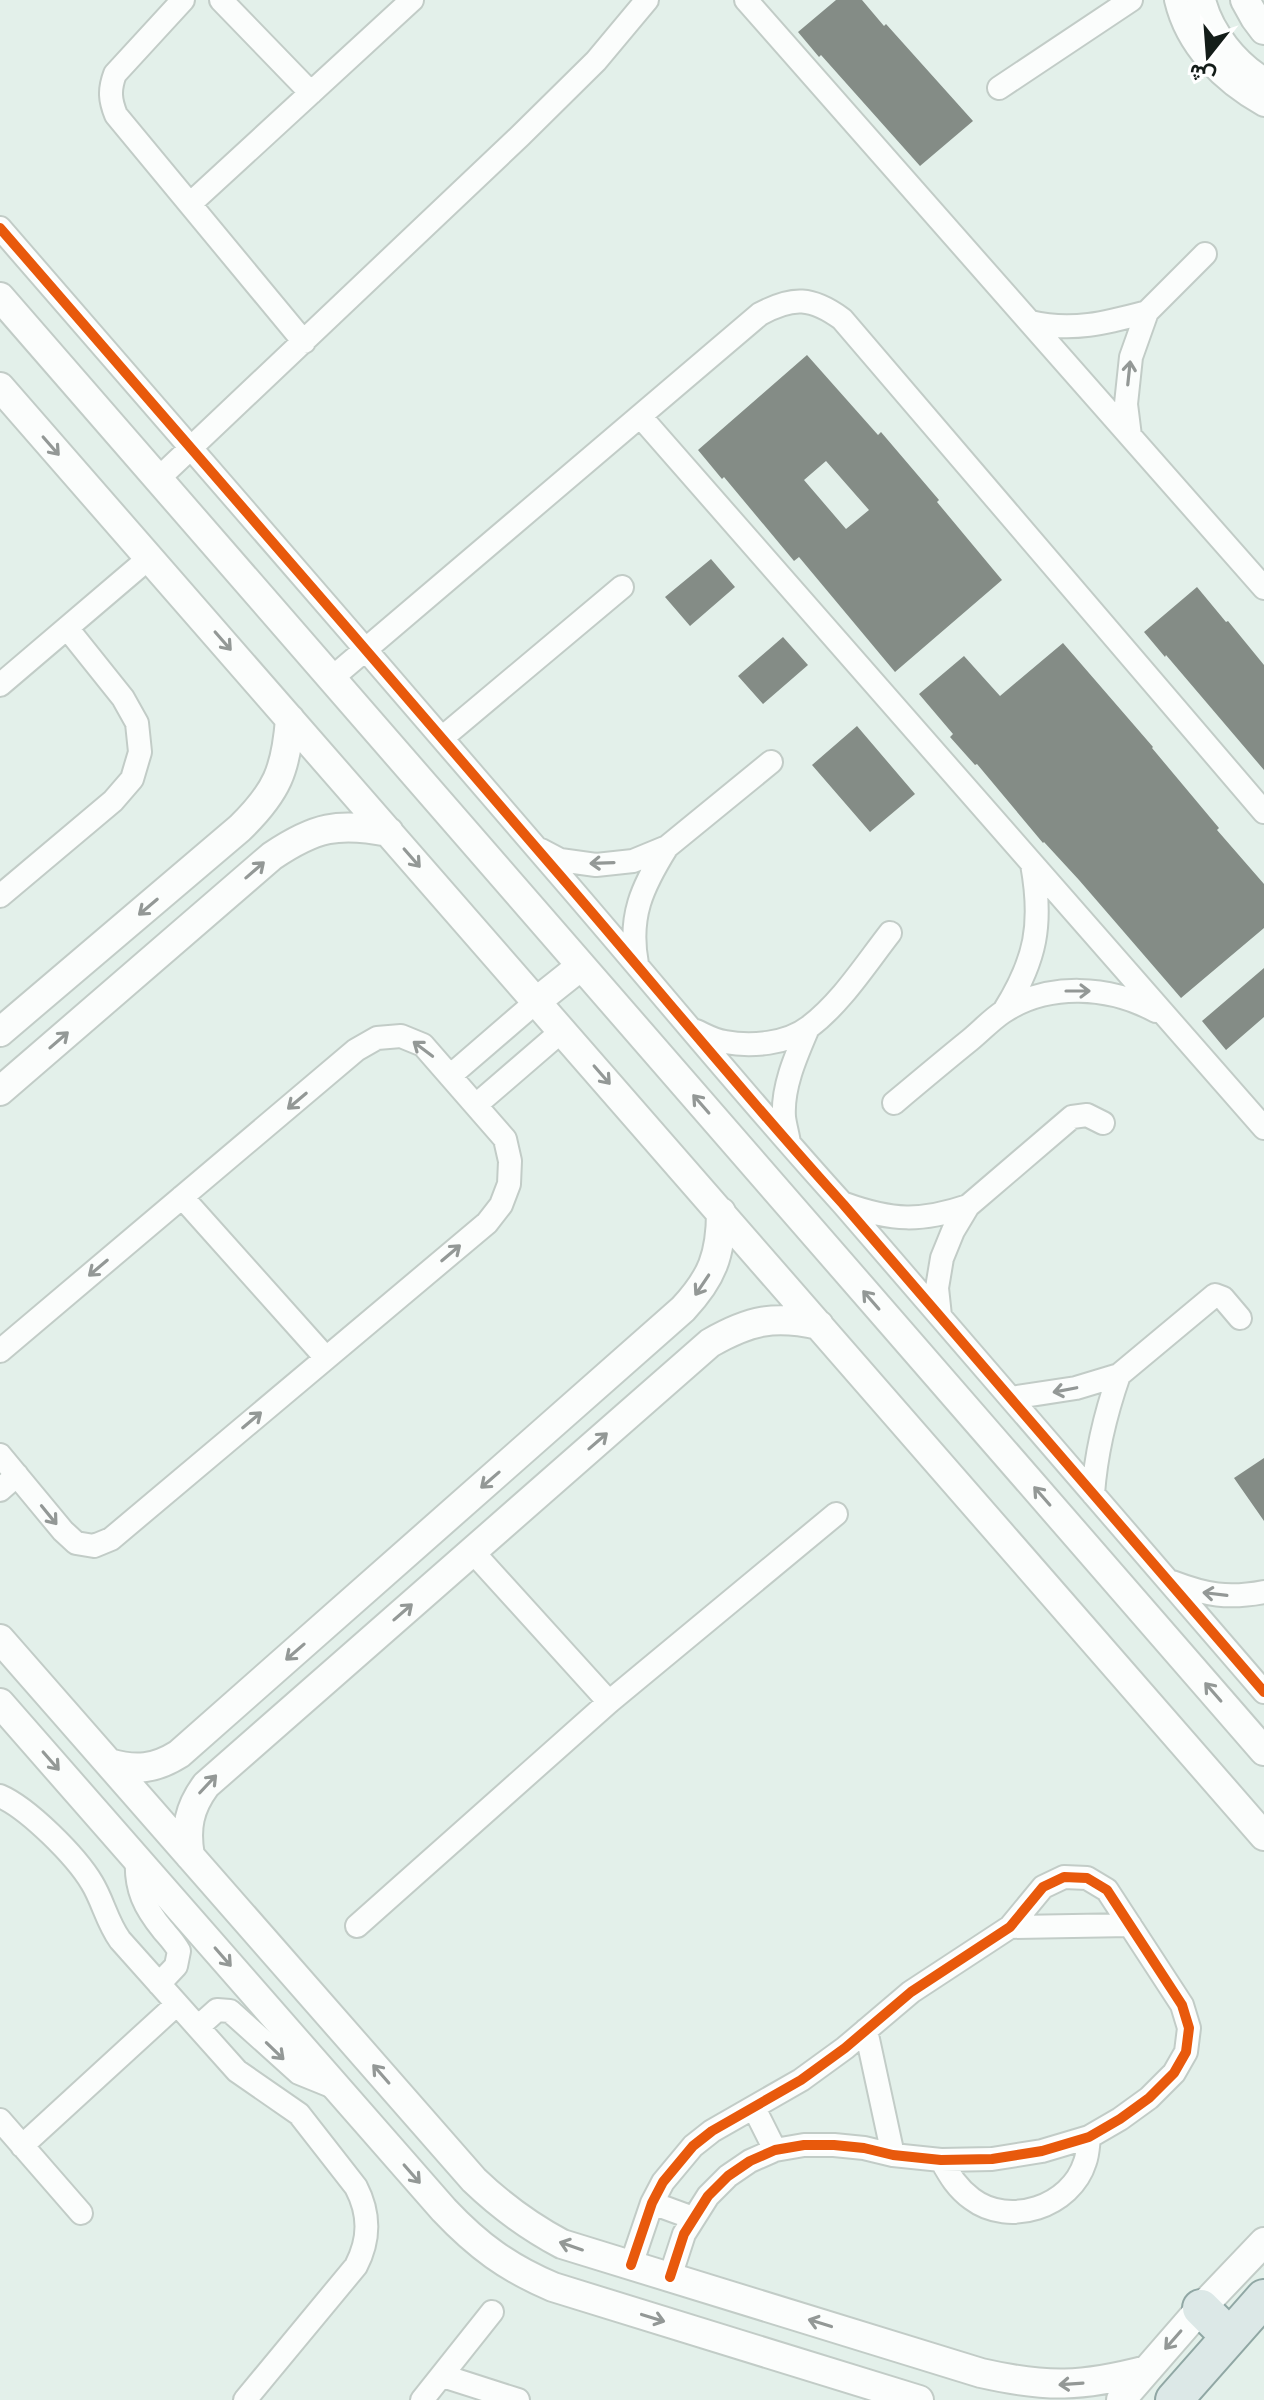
<svg xmlns="http://www.w3.org/2000/svg" width="1264" height="2400" font-family="Poppins,Vazirmatn,sans-serif">
<style>
.building{fill:#848c86;fill-rule:evenodd}
.lines{fill:none;stroke-linecap:round;stroke-linejoin:round}
.minor-casing{stroke:#c2ccc7;stroke-width:26}
.tertiary-casing{stroke:#c2ccc7;stroke-width:32}
.primary-casing{stroke:#90a7a4;stroke-width:40}
.minor{stroke:#fbfdfc;stroke-width:22}
.tertiary{stroke:#fbfdfc;stroke-width:28}
.primary{stroke:#dce8e7;stroke-width:36}
.cycleway-casing{stroke:#fff;stroke-width:15}
.cycleway{stroke:#e8590c;stroke-width:10}
.oneway{stroke:#939896}
</style>
<rect width="100%" height="100%" fill="#e3f0ea"/>
<!-- building -->
<path class="building" d="M836 0H862L884 26 886 24 973 121 920 166 821 55 819 57 798 32Z
M807 355 878 435 881 432 939 500 937 502 1002 580 895 672 799 557 794 561 724 477 722 479 698 450ZM826 461 869 510 846 529 804 480Z
M711 559 735 587 690 626 665 597Z
M1197 587 1226 622 1228 621 1264 665V770L1166 655 1165 657 1144 632Z
M783 637 808 665 763 704 738 676Z
M1063 643 1153 747 1152 748 1219 828 1217 830 1264 884V928L1181 998 1079 880 1044 842 1043 843 977 764 975 765 950 737 953 734 919 694 964 656 1000 696Z
M857 726 915 794 870 832 812 765Z
M1264 968V1017L1226 1050 1202 1021Z
M1264 1458V1521L1234 1478Z"/>
<g class="lines">
<!-- minor casing -->
<g class="minor-casing">
<path id="minor" d="M183 0 115 74C109 90 110 100 116 115L304 342
M221 0 311 93
M746 0 1264 588
M1176 0C1187 47 1223 82 1264 105
M999 88 1131 0
M190 204 412 0
M0 228C185 440 368 652 551 865 649 978 743 1094 843 1204L1264 1692
M1030 322C1072 332 1106 323 1147 312
M640 416 1264 1128
M1130 436 1126 404 1131 357 1147 312 1205 254
M158 479 520 136 596 61 647 0
M332 678 760 314C793 296 812 297 842 319L1264 812
M0 685 149 558
M442 738 622 587
M541 850 560 860 596 865 633 861 667 847 771 762
M0 896 113 801 132 779 140 752 137 723 123 698 67 628
M637 964C628 917 642 887 667 847
M1004 1011C1036 960 1043 924 1032 864
M696 1031C705 1035 715 1041 725 1042 751 1047 787 1044 809 1027 841 1003 865 965 890 933
M450 1076 537 1001
M894 1103C919 1082 944 1061 970 1040 981 1031 991 1020 1003 1012 1049 982 1109 986 1156 1011
M476 1105 563 1030
M789 1143C788 1135 785 1126 784 1117 782 1087 796 1056 808 1028
M182 1197 326 1358
M845 1204C892 1221 921 1222 968 1206
M940 1316 937 1288 942 1258 953 1231 968 1206 1072 1117 1087 1115 1103 1123
M0 1351 356 1050 377 1038 401 1036 423 1045 505 1139 510 1161 509 1184 501 1205 487 1223 111 1539 94 1546 76 1543 63 1531 0 1455
M1011 1398 1076 1388 1119 1375 1215 1295 1223 1298 1240 1318
M0 1490 17 1475
M1093 1494C1096 1452 1105 1415 1119 1375
M472 1551 609 1702
M1172 1582C1206 1595 1228 1599 1264 1592
M0 1796C28 1808 76 1856 92 1883 103 1901 107 1922 120 1940L237 2071 299 2114 356 2187C370 2214 370 2239 356 2266L245 2400
M137 1859C135 1889 145 1908 163 1930 169 1937 175 1943 179 1951L176 1966 159 1984
M357 1926 609 1702 836 1514
M1010 1927 1130 1925
M198 2027 217 2010 230 2011 299 2073 336 2088
M866 2030 893 2155
M754 2108 775 2150
M0 2120 81 2213
M22 2146 177 2004
M941 2160C950 2176 957 2188 972 2199 1009 2227 1071 2207 1085 2162 1088 2154 1088 2145 1089 2137
M652 2203 693 2218
M631 2265 652 2203 663 2182 693 2146 712 2131 801 2080 845 2048 911 1992 1010 1927 1043 1887 1064 1877 1087 1878 1107 1890 1182 2005 1189 2028 1186 2052 1174 2073 1149 2098 1120 2119 1089 2137 1042 2151 992 2159 941 2160 893 2155 864 2148 834 2145H804L775 2150 750 2161 728 2176 708 2196 684 2234 670 2277
M443 2376 518 2400
M422 2400 492 2312"/>
</g>
<!-- tertiary casing -->
<g class="tertiary-casing">
<path id="tertiary" d="M1201 0C1209 33 1235 65 1264 82
M1245 0 1255 18 1264 30
M0 297 1264 1751
M0 387 1264 1836
M537 1001 581 966
M0 1032 240 828C277 792 286 770 290 719
M0 1091 272 856C315 827 338 822 389 832
M0 1639 474 2180C501 2206 528 2226 562 2244L981 2373C1047 2388 1082 2387 1147 2370
M0 1703 444 2210C478 2246 508 2268 553 2287L919 2400
M109 1763C136 1771 155 1769 179 1754L683 1309C712 1278 721 1255 721 1212
M190 1856C185 1828 189 1808 206 1785L710 1343C750 1320 775 1315 819 1325
M1121 2400 1201 2308 1264 2242"/>
</g>
<!-- primary casing -->
<g class="primary-casing">
<path id="primary" d="M1201 2308 1229 2336
M1174 2400 1264 2298"/>
</g>
<!-- minor -->
<use href="#minor" class="minor"/>
<!-- tertiary -->
<use href="#tertiary" class="tertiary"/>
<!-- primary -->
<use href="#primary" class="primary"/>
<!-- cycleway casing -->
<g class="cycleway-casing">
<path id="cycleway" d="M0 228C185 440 368 652 551 865 649 978 743 1094 843 1204L1264 1692
M631 2265 652 2203 663 2182 693 2146 712 2131 801 2080 845 2048 911 1992 1010 1927 1043 1887 1064 1877 1087 1878 1107 1890 1182 2005 1189 2028 1186 2052 1174 2073 1149 2098 1120 2119 1089 2137 1042 2151 992 2159 941 2160 893 2155 864 2148 834 2145H804L775 2150 750 2161 728 2176 708 2196 684 2234 670 2277"/>
</g>
<!-- cycleway -->
<use href="#cycleway" class="cycleway"/>
</g>
<!-- one-way arrows -->
<defs><path id="oneway-shaft" d="M-6 0H5M1.5-3L5.5 0L1.5 3" fill="none" stroke-width="1.6" stroke-linecap="round" stroke-linejoin="round" transform="scale(2)"/></defs>
<g class="oneway">
<use href="#oneway-shaft" transform="translate(1129 373) rotate(-84)"/>
<use href="#oneway-shaft" transform="translate(51 446) rotate(49)"/>
<use href="#oneway-shaft" transform="translate(223 641) rotate(49)"/>
<use href="#oneway-shaft" transform="translate(412 858) rotate(49)"/>
<use href="#oneway-shaft" transform="translate(602 863) rotate(178)"/>
<use href="#oneway-shaft" transform="translate(255 870) rotate(-41)"/>
<use href="#oneway-shaft" transform="translate(148 907) rotate(140)"/>
<use href="#oneway-shaft" transform="translate(1078 991)"/>
<use href="#oneway-shaft" transform="translate(59 1040) rotate(-41)"/>
<use href="#oneway-shaft" transform="translate(423 1049) rotate(-143)"/>
<use href="#oneway-shaft" transform="translate(602 1075) rotate(49)"/>
<use href="#oneway-shaft" transform="translate(297 1101) rotate(140)"/>
<use href="#oneway-shaft" transform="translate(701 1104) rotate(-131)"/>
<use href="#oneway-shaft" transform="translate(451 1253) rotate(-40)"/>
<use href="#oneway-shaft" transform="translate(98 1268) rotate(140)"/>
<use href="#oneway-shaft" transform="translate(702 1285) rotate(124)"/>
<use href="#oneway-shaft" transform="translate(871 1300) rotate(-131)"/>
<use href="#oneway-shaft" transform="translate(1065 1390) rotate(169)"/>
<use href="#oneway-shaft" transform="translate(252 1420) rotate(-40)"/>
<use href="#oneway-shaft" transform="translate(598 1441) rotate(-41)"/>
<use href="#oneway-shaft" transform="translate(490 1480) rotate(139)"/>
<use href="#oneway-shaft" transform="translate(1042 1496) rotate(-131)"/>
<use href="#oneway-shaft" transform="translate(49 1515) rotate(51)"/>
<use href="#oneway-shaft" transform="translate(1215 1594) rotate(-173)"/>
<use href="#oneway-shaft" transform="translate(403 1612) rotate(-41)"/>
<use href="#oneway-shaft" transform="translate(295 1652) rotate(139)"/>
<use href="#oneway-shaft" transform="translate(1213 1692) rotate(-131)"/>
<use href="#oneway-shaft" transform="translate(51 1761) rotate(49)"/>
<use href="#oneway-shaft" transform="translate(208 1784) rotate(-47)"/>
<use href="#oneway-shaft" transform="translate(223 1957) rotate(49)"/>
<use href="#oneway-shaft" transform="translate(275 2051) rotate(44)"/>
<use href="#oneway-shaft" transform="translate(381 2074) rotate(-131)"/>
<use href="#oneway-shaft" transform="translate(412 2174) rotate(49)"/>
<use href="#oneway-shaft" transform="translate(571 2246) rotate(-161)"/>
<use href="#oneway-shaft" transform="translate(653 2318) rotate(17)"/>
<use href="#oneway-shaft" transform="translate(820 2323) rotate(-163)"/>
<use href="#oneway-shaft" transform="translate(1173 2340) rotate(131)"/>
<use href="#oneway-shaft" transform="translate(1071 2384) rotate(176)"/>
</g>
<!-- north arrow -->
<g transform="translate(1208 56) rotate(197)" stroke="#ffffff" stroke-width="6" paint-order="stroke">
<path d="M0-6L14 30L0 20L-14 30Z" fill="#141d19"/>
<text y="-12" font-size="22" font-weight="bold" text-anchor="middle" fill="#141d19">ش</text>
</g>
</svg>
